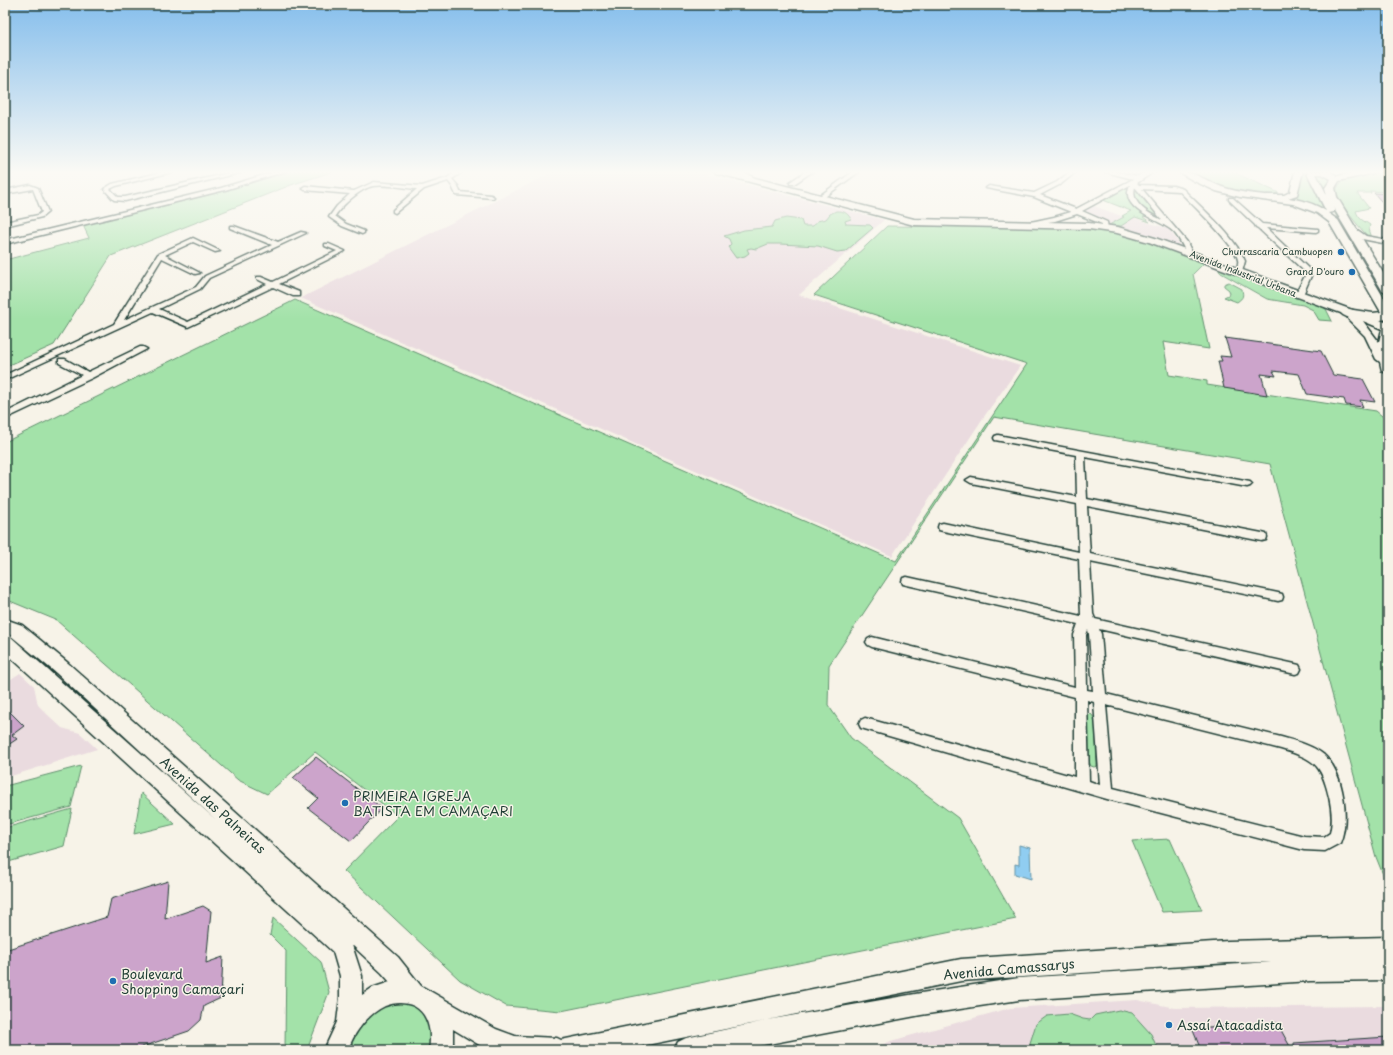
<svg xmlns="http://www.w3.org/2000/svg" width="1393" height="1055" font-family="'Playpen Sans',sans-serif">
<style>
.built{fill:#eadbdf}
.green{fill:#a3e2a9;stroke:#61906e}
.water{fill:#90cdf1;stroke:#6393a5}
.building{fill:#cca4cb;stroke:#1f3d34}
.lines{fill:none;stroke-linecap:round;stroke-linejoin:round}
.street-casing{stroke:#1f3d34;stroke-width:3}
.secondary-casing{stroke:#1f3d34;stroke-width:3}
.primary-casing{stroke:#1f3d34;stroke-width:3}
.street{fill:#f7f3e8;fill-rule:evenodd}
.secondary{fill:#f7f3e8;fill-rule:evenodd}
.primary{fill:#f7f3e8;fill-rule:evenodd}
.poi-dot{fill:#1f6fb2;stroke:#f7f3e8;stroke-width:1.5}
.labels{text-anchor:middle;stroke-width:3;stroke-linejoin:round;paint-order:stroke}
.far-poi-label{font-size:9px;fill:#1f3d34;stroke:#f7f3e8;text-anchor:end}
.far-street-label{font-size:9px;fill:#1f3d34;stroke:#f7f3e8}
.near-poi-label{font-size:13px;fill:#1f3d34;stroke:#f7f3e8;text-anchor:start}
.near-street-label{font-size:13px;fill:#1f3d34;stroke:#f7f3e8}
</style>
<rect width="100%" height="100%" fill="#f7f3e8"/>
<filter id="ink" filterUnits="userSpaceOnUse"><feTurbulence type="fractalNoise" baseFrequency=".025" numOctaves="2"/><feDisplacementMap in="SourceGraphic" scale="8" xChannelSelector="R" yChannelSelector="G"/><feConvolveMatrix kernelMatrix="1 2 1 2 8 2 1 2 1" color-interpolation-filters="sRGB"/></filter>
<g filter="url(#ink)">
<!-- built -->
<path class="built" d="M555 171H694L884 220 799 295 1020 366 983 418 892 556 301 298Z
M1094 206 1124 217 1109 225 1079 214Z
M1134 218 1169 229 1181 247 1121 226Z
M20 673 34 686 38 705 48 715 62 728 80 733 97 749 5 778V683Z
M1137 1000 1175 1008 1388 1006V1050H869L891 1041 1010 1008Z"/>
<!-- green -->
<path class="green" d="M290 171H334L291 185 111 256 54 345 5 367V260L89 238 83 225 228 190Z
M1189 171H1231L1279 193C1260 198 1235 194 1217 186 1207 182 1198 176 1189 171Z
M1303 171H1307L1306 173 1324 210 1286 198 1298 194 1302 173Z
M1388 172V192L1370 191 1371 193H1357L1369 208 1356 211C1359 220 1363 220 1370 225L1369 229 1372 238 1369 237C1361 230 1338 202 1337 192 1336 188 1340 183 1343 181 1355 173 1374 174 1388 172Z
M1319 174H1323L1330 178 1326 185V193L1388 300V308L1319 185 1317 176Z
M1127 187 1134 188 1158 217 1150 215 1143 217 1150 222 1135 217 1121 226 1109 225 1124 217 1122 216 1131 211 1103 200Z
M836 211C843 211 847 212 851 219L845 221 846 224 870 225 873 228 846 251 837 252 818 246 780 244H768L756 249 751 248 747 249 749 253 745 256 736 258 728 247 731 244 729 239 724 236 744 230 772 227 775 221 786 218 801 220 803 226H813L817 221 826 219 830 214Z
M887 226 1083 228 1118 232 1140 238 1205 262 1193 274 1209 349 1163 342 1169 375 1207 381V385L1376 411 1388 421V887L1376 857 1270 464 994 417 829 665 828 705 851 738 958 818 1016 919 561 1011 506 1006 460 980 344 871 398 816 315 752 267 794 238 780 56 620 5 599V442L295 300 896 561 1027 364 814 295Z
M1218 267 1320 305 1326 309 1332 321 1319 320 1313 310 1303 305 1267 299 1221 273 1218 269Z
M1229 282 1242 289C1243 296 1244 297 1237 302L1224 297 1230 294 1229 290 1224 286V284Z
M1091 714 1095 719 1097 766 1094 767 1091 766 1089 762 1088 715Z
M81 766 71 807 5 825V786Z
M141 793 175 824 134 834Z
M72 809 64 846 5 863V828Z
M1170 839 1202 910 1162 912 1132 841Z
M273 918 321 962 329 992 307 1050H285L286 951 270 935Z
M382 1001 423 1004 436 1050H342L345 1040Z
M1119 1010 1132 1013 1151 1034 1158 1050H1032L1030 1043 1036 1024 1047 1016 1069 1014 1083 1019 1090 1020 1095 1015Z"/>
<!-- water -->
<path class="water" d="M1019 845 1030 848 1031 879 1015 874V864L1019 865Z"/>
<!-- building -->
<path class="building" d="M1374 193 1388 194V209Z
M1225 338 1321 351 1333 375 1363 379 1375 402 1360 400 1363 407 1346 405 1344 399 1307 394 1299 374 1273 371 1276 376 1261 374 1267 395 1224 388 1218 361H1222L1220 356 1231 357Z
M5 707 24 726 12 735 17 739 5 747Z
M316 757 382 808 351 841 308 808 318 798 293 778Z
M168 881 165 919 203 906 211 911 206 963 223 957 221 998 204 1006 201 1020 189 1031 133 1050H5V950L107 917 111 899Z
M1277 1023 1292 1050H1201L1192 1028Z
M1388 1037V1050H1294V1043Z"/>
<g class="lines">
<!-- street casing -->
<g class="street-casing">
<path id="street" d="M5 171H18L5 175Z
M166 171H176L116 186 110 189 118 197H125L237 171H247L125 201 114 200 104 189 112 184Z
M277 171H286L225 190 5 244V240L221 188Z
M457 171H464L452 179 458 186 460 192 491 195 494 197 493 198 456 195 452 186 448 181 424 189 395 213 393 212V210L417 189C404 188 386 184 373 186 361 188 342 205 335 216L346 224 364 231V233L362 234 342 226 329 217 337 206 350 194 305 190 302 188 305 186 354 191 374 182 422 186 447 178Z
M735 171H742L760 181 755 182Z
M806 171H813L794 184H790V182Z
M854 171H860L822 199H818V197Z
M1071 171H1077L1061 184 1040 195 1076 209 1133 179 1102 171H1112L1138 176 1148 171H1155L1137 183 1139 185 1173 186 1183 189C1203 210 1234 235 1245 261L1242 272 1239 274 1236 272C1237 268 1239 263 1238 260 1236 246 1191 203 1179 191L1142 189 1187 242 1192 253 1189 255 1187 254C1182 245 1177 232 1167 227 1154 218 1119 208 1130 185L1082 211 1107 222 1108 228 1105 230 1102 228V224L1077 214 1055 221 1026 225V223L1054 217 1071 212 1034 197 986 188 989 186 1034 193 1057 182ZM1135 187 1162 220C1150 214 1130 204 1135 187Z
M30 185 38 188 48 212 42 217 5 226V222L38 215 42 212 33 189 5 194V190Z
M1229 198H1233L1262 224 1318 229V231L1316 232 1266 228 1309 269 1311 276 1302 297H1296L1295 295 1305 276 1303 270 1258 228 1256 227 1255 225 1229 200Z
M230 226H234L278 242 301 232 306 233 209 278 200 289 159 309 188 322 267 284 257 279V277H261L273 282 337 251 325 246V244H329L345 251 279 284 299 292V296H293L273 287 188 327 153 312 5 380V375L114 324 158 254 193 238 220 251 215 252 193 242 165 255 200 273 195 274 162 258 124 320 196 287 205 276 272 245 230 228Z
M1349 227H1353L1366 236 1388 240V244L1362 239 1349 229Z
M140 347H143L147 349 92 378 5 419V413L82 375 59 363V359H65L88 372Z
M998 435 1250 482 1252 484 1250 486 1247 487 1085 457 1087 499 1262 533 1266 534 1267 537 1266 540 1262 541 1087 506 1090 554 1278 593 1282 594 1283 597 1282 600 1278 601 1090 562 1093 614 1095 619 1295 664 1299 665 1301 669 1299 673 1295 674 1099 629 1101 634 1106 694 1281 737C1295 741 1312 745 1324 755 1344 773 1350 819 1340 843L1325 851 1304 850 1107 799 861 728 859 724 861 720 865 718 1075 777V697L872 647 868 645 866 642 868 639 872 637 1075 687 1074 635 1078 624 907 585 903 584 902 581 903 578 907 577 1081 616 1079 559 943 531 939 530 938 527 939 524 943 523 1079 552 1077 504 971 483 966 480 971 477 1077 497 1076 455 995 440 994 438 995 436ZM1088 630 1089 634 1093 691 1087 690 1086 635ZM1087 700 1094 702 1100 785 1089 781ZM1106 705 1281 749C1314 759 1321 763 1329 797 1332 810 1333 821 1330 833L1324 837 1304 836 1113 788Z"/>
</g>
<!-- secondary casing -->
<g class="secondary-casing">
<path id="secondary" d="M715 171H728L914 219 1089 223 1118 227 1155 238 1388 323V374L1382 371 1380 362 1376 359 1365 336 1349 320 1348 318 1349 316 1149 242 1117 233 1089 229 914 225 716 173ZM1363 321 1382 329 1379 342Z
M1295 171H1303L1297 195 1285 199H1267L1266 197 1267 195H1284L1290 192Z
M5 619 22 625 68 663 398 957 421 986 496 1029 515 1036 557 1038 561 1040 961 959 1228 941 1388 937V980L1310 981 1019 1000 921 1015 737 1050H674L678 1042 686 1038 765 1021 622 1050H490L481 1046 453 1029V1050H429C433 1028 426 1003 400 1003 395 1003 390 1004 385 1006 368 1014 354 1032 348 1050H324L337 1022 340 997V976L333 952 5 652V635L11 637 216 820 56 673 10 635 5 632ZM352 945 382 973 390 982 372 988 362 995V976ZM1271 962 1019 978 921 993 767 1020 961 981 1228 963Z"/>
</g>
<!-- primary casing -->
<g class="primary-casing">
<path id="primary" d="M1177 171C1194 171 1206 181 1222 187 1255 199 1295 191 1326 211L1307 173 1308 171H1329L1338 176 1360 171H1375L1374 173 1339 181 1335 188 1337 197 1388 281V293L1382 290 1333 207 1335 210 1333 212 1328 213 1338 220 1388 305V319L1373 321 1347 317 1343 315 1341 313 1343 311 1347 309 1373 313 1381 312 1329 222 1317 213 1293 204 1240 197 1216 191 1194 181ZM1316 174H1322L1331 179 1325 188 1327 195Z
M1388 337V346H1380L1378 343 1380 340Z"/>
</g>
<!-- street -->
<use href="#street" class="street"/>
<!-- secondary -->
<use href="#secondary" class="secondary"/>
<!-- primary -->
<use href="#primary" class="primary"/>
</g>
</g>
<!-- sky -->
<linearGradient id="sky" x2="0" y2="1"><stop stop-color="#85beec"/><stop offset="0.54" stop-color="#fbfaf5"/><stop offset="1" stop-color="#fbfaf5" stop-opacity="0"/></linearGradient>
<rect width="1393" height="319" fill="url(#sky)"/>
<!-- markers -->
<g class="poi-dot">
<circle cx="1341" cy="252" r="4"/>
<circle cx="1352" cy="272" r="4"/>
<circle cx="345" cy="803" r="4"/>
<circle cx="113" cy="981" r="4"/>
<circle cx="1169" cy="1025" r="4"/>
</g>
<g class="labels">
<!-- far-poi labels -->
<g class="far-poi-label">
<text x="1333" y="255">Churrascaria Cambuopen</text>
<text x="1344" y="275">Grand D'ouro</text>
</g>
<!-- far-street labels -->
<g class="far-street-label">
<text transform="translate(1243 274) rotate(21)" y="3">Avenida Industrial Urbana</text>
</g>
<!-- near-poi labels -->
<g class="near-poi-label">
<text x="353" y="801">PRIMEIRA IGREJA<tspan x="353" dy="15">BATISTA EM CAMAÇARI</tspan></text>
<text x="121" y="979">Boulevard<tspan x="121" dy="15">Shopping Camaçari</tspan></text>
<text x="1177" y="1030">Assaí Atacadista</text>
</g>
<!-- near-street labels -->
<g class="near-street-label">
<text transform="translate(213 805) rotate(42)" y="5">Avenida das Palneiras</text>
<text transform="translate(1009 969) rotate(-5)" y="5">Avenida Camassarys</text>
</g>
</g>
<!-- margin -->
<rect width="1393" height="1055" fill="none" stroke="#f7f3e8" stroke-width="20"/>
<rect x="10" y="10" width="1373" height="1035" fill="none" stroke="#1f3d34" stroke-width="1.5" filter="url(#ink)"/>
</svg>
